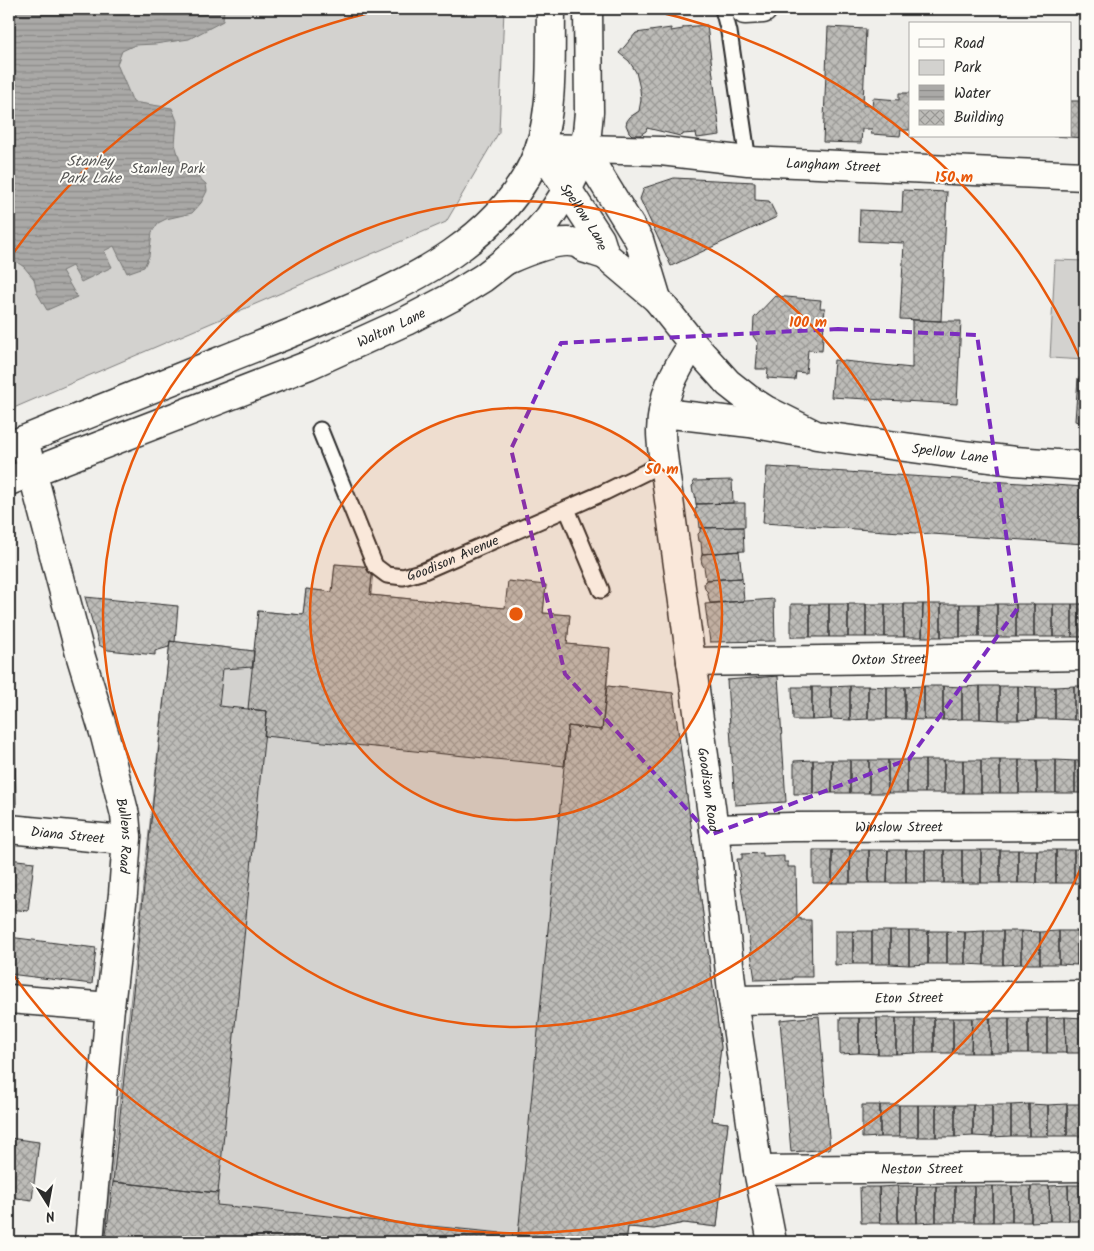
<svg xmlns="http://www.w3.org/2000/svg" width="1094" height="1251" font-family="Kalam,sans-serif">
<style>
.green{fill:#d3d2cf;stroke:#7f7e7d}
.water{fill:url(#water-rules);stroke:#777775}
.building{fill:url(#building-cross-hatch);stroke:#2b2b2b}
.lines{fill:none;stroke-linecap:round;stroke-linejoin:round}
.service-casing{stroke:#2b2b2b;stroke-width:19}
.minor-casing{stroke:#2b2b2b;stroke-width:31}
.tertiary-casing{stroke:#2b2b2b;stroke-width:31}
.trunk-casing{stroke:#2b2b2b;stroke-width:31}
.service{stroke:#fdfcf7;stroke-width:15}
.minor{stroke:#fdfcf7;stroke-width:28}
.tertiary{stroke:#fdfcf7;stroke-width:28}
.trunk{stroke:#fdfcf7;stroke-width:28}
.marked{fill:none;stroke:#7b2cbf;stroke-width:4;stroke-dasharray:10 6;stroke-linejoin:round}
.ring{fill:none;stroke:#e8590c;stroke-width:2.5}
.labels{text-anchor:middle;stroke-width:4;stroke-linejoin:round;paint-order:stroke}
.street-label{font-size:14px;fill:#2b2b2b;stroke:#fdfcf7}
.park-label{font-size:14px;fill:#555554;stroke:#fdfcf7}
.water-label{font-size:15px;font-style:italic;fill:#575756;stroke:#fdfcf7}
.centre{fill:#e8590c;stroke:#fdfcf7;stroke-width:2.5}
.ring-label{font-size:15px;text-anchor:middle;font-weight:bold;fill:#e8590c;stroke:#fdfcf7;stroke-width:4;stroke-linejoin:round;paint-order:stroke}
</style>
<defs>
<pattern id="water-rules" width="6" height="5" patternUnits="userSpaceOnUse" patternTransform="scale(1.25)"><rect width="6" height="5" fill="#aaa9a7"/><path d="M0 2.5h6" fill="none" stroke="#8b8a88"/></pattern>
<pattern id="building-cross-hatch" width="8" height="8" patternUnits="userSpaceOnUse" patternTransform="scale(1.25)"><rect width="8" height="8" fill="#bdbcb8"/><path d="M0 0l8 8M0 8l8-8" fill="none" stroke="#9a9996"/></pattern>
</defs>
<rect width="100%" height="100%" fill="#f0efeb"/>
<filter id="ink" filterUnits="userSpaceOnUse"><feTurbulence type="fractalNoise" baseFrequency=".02" numOctaves="2"/><feDisplacementMap in="SourceGraphic" scale="10" xChannelSelector="R" yChannelSelector="G"/><feConvolveMatrix kernelMatrix="1 2 1 2 8 2 1 2 1" color-interpolation-filters="sRGB"/></filter>
<g filter="url(#ink)">
<!-- green -->
<path class="green" d="M9 9H504L499 132 446 222 9 410Z
M1055 260 1085 261V360L1050 358Z
M335 564 373 567 371 595 505 608 546 585 543 613 570 615 567 644 610 648 607 686 673 693 721 1047 712 1121 728 1123 717 1227 684 1223 654 1229 628 1227 626 1242H104L170 641 254 651 258 611 303 615 306 589 332 592Z"/>
<!-- water -->
<path class="water" d="M9 9H224L223 21 189 39 155 44 135 45 122 51 117 64 133 102 172 108 177 121 175 144 180 161 206 184 207 191 201 203 192 213 166 219 158 223 152 232 149 256 144 267 127 273 114 246 104 251 112 267 81 282 72 266 62 271 77 297 47 310 37 293 34 279 24 267 11 258H9Z"/>
<!-- building -->
<path class="building" d="M707 25 720 135 697 138 696 133 683 134V135L680 136 647 128 646 131 640 135H632L629 132 626 125 627 121 630 117 639 111 641 100 640 89 636 72 629 61 619 53 636 33 671 28V31L683 29V27Z
M828 27 866 29 863 105 872 106 873 98 899 100V93H910V130H901L900 136 871 134 872 129H862L861 143 823 142Z
M1070 101H1085V138L1053 136H1070Z
M674 178 755 182V200L769 201 777 217 671 266 640 199 644 188Z
M903 190 947 192 941 321 900 319 904 243 859 241 860 210 902 212Z
M775 296 821 300 820 308H825L822 351 808 350 806 373 796 372 795 380 767 378 768 369H756L758 343 753 336 754 318Z
M912 320 941 321H961L957 404 831 397 834 360 912 368Z
M1084 368 1085 434 1083 435 1081 423 1075 421 1078 378 1084 379Z
M767 467 1085 487V544L763 523Z
M732 480 733 503 696 504 695 494 693 493 692 486 694 484 693 481Z
M733 503H745V527L700 528 699 518 696 517 695 509 697 508 696 504Z
M743 527 744 551 702 554 701 542 699 541 698 534 700 532V528Z
M739 551 742 578 706 580 704 567 702 564 701 559 702 554Z
M335 564 373 567 370 595 505 608 508 581 546 585 543 613 570 615 567 644 610 648 602 730 568 726 565 766 264 736 267 711 248 709 258 611 303 615 306 589 332 592Z
M742 578 744 601 710 603 707 591 705 589 704 584 706 580Z
M85 597 178 606 175 642 170 641 169 647 155 651V655L108 650 99 645Z
M774 599 775 641 710 642 705 604Z
M791 604H810V637H791Z
M810 604H829V637H810Z
M829 604H848V637H829Z
M848 604H866V637H848Z
M866 604H885V637H866Z
M885 604H904V637H885Z
M904 604H923L922 637H904Z
M923 604H941V637H922Z
M941 604H960V637H941Z
M960 604H979V637H960Z
M979 604H997V637H979Z
M997 604H1016V637H997Z
M1016 604H1034V637H1016Z
M1034 604H1053V637H1034Z
M1053 604H1072V637H1053Z
M1072 604H1085V637H1072Z
M170 641 254 651 253 667 223 669 219 706 267 711 218 1193 113 1182Z
M778 676 786 802 735 805 727 680Z
M607 686 673 693 721 1047 712 1121 728 1123 717 1227 684 1223 654 1229 628 1227 626 1242H562V1239L518 1235 568 726 602 730Z
M850 686H868V719L850 720Z
M850 686V720L831 719V687Z
M868 686 887 687V719H868Z
M924 686H943V720H924Z
M924 686V720L905 719V687Z
M943 686 962 687V719L943 720Z
M980 686H999V720L980 719Z
M980 686V719H962V687Z
M999 686H1018V720H999Z
M1018 686 1036 687V719L1018 720Z
M1074 686H1085V720H1074Z
M1074 686V720L1055 719V687Z
M792 687H812V720H793Z
M812 687H831V719L812 720Z
M887 687H905V719H887Z
M1036 687H1055V719H1036Z
M9 741 15 742 16 806H9Z
M813 760H832V793L813 794Z
M813 760V794H794V761Z
M832 760H850V793H832Z
M850 760H869V793H850Z
M869 760H888V793H869Z
M888 760H907V793H888Z
M907 760H925V793H907Z
M925 760H944V793H925Z
M944 760H963V793H944Z
M963 760H981V793H963Z
M981 760H1000V793H981Z
M1000 760H1019V793H1000Z
M1019 760H1037V793H1019Z
M1037 760H1056V793H1037Z
M1056 760 1075 761V793H1056Z
M1085 760V793H1075V761Z
M813 850H832V883H813Z
M832 850H850V883H832Z
M850 850H869V883H850Z
M869 850H888L887 883H869Z
M888 850H906V883H887Z
M906 850H925V883H906Z
M925 850H944V883H925Z
M944 850H962V883H944Z
M962 850H981V883H962Z
M981 850H1000V883H981Z
M1000 850H1018V883H1000Z
M1018 850H1037V883H1018Z
M1037 850H1056V883H1037Z
M1056 850H1074V883H1056Z
M1074 850H1085V883H1074Z
M763 853V857L784 856V862H788V867H796L797 918H801V920H811L812 977H793V979L755 980 737 859H742V854Z
M9 859 34 862 28 911 9 909Z
M835 931H853V964L835 965Z
M853 931H872V964H853Z
M872 931H890V964H872Z
M890 931H909V965L890 964Z
M909 931H928V964L909 965Z
M928 931H947V964H928Z
M947 931 965 932V964H947Z
M984 931H1003V965H984Z
M984 931V965L965 964V932Z
M1003 931H1021V964L1003 965Z
M1021 931 1040 932V964H1021Z
M1059 931H1077V965L1059 964Z
M1059 931V964H1040V932Z
M1077 931H1085V964L1077 965Z
M9 937 96 948 92 984 9 974Z
M819 1016 830 1149 791 1152 780 1020Z
M1065 1017 1066 1053H1047V1018Z
M1065 1017 1084 1018V1053H1066Z
M840 1018H859V1053L840 1054Z
M859 1018H877L878 1054 859 1053Z
M877 1018H896V1054H878Z
M896 1018H915V1053L896 1054Z
M915 1018H934V1053H915Z
M934 1018H953V1053H934Z
M953 1018H972L971 1053H953Z
M972 1018H990V1053H971Z
M990 1018H1009V1053H990Z
M1009 1018H1028V1053H1009Z
M1028 1018H1047V1053H1028Z
M1029 1104V1136H1011V1105Z
M1029 1104 1048 1105V1136H1029Z
M1067 1104V1136H1048V1105Z
M1067 1104H1085V1136H1067Z
M862 1105H880V1137L862 1138Z
M880 1105H899V1137H880Z
M899 1105H918V1137H899Z
M918 1105H936V1137H918Z
M936 1105H955V1137H936Z
M955 1105H973V1136L955 1137Z
M973 1105H992V1137L973 1136Z
M992 1105H1011V1136L992 1137Z
M9 1138 39 1142 32 1200 9 1197Z
M113 1182 218 1193 217 1205 562 1239V1242H105Z
M1068 1185 1069 1221H1050L1049 1186Z
M1068 1185H1085V1221H1069Z
M898 1186V1223H880L879 1187Z
M898 1186H917V1223H898Z
M917 1186H936V1222L917 1223Z
M936 1186H955V1222H936Z
M955 1186H974V1222H955Z
M974 1186H993V1222H974Z
M993 1186H1012V1222H993Z
M1012 1186H1031V1222H1012Z
M1031 1186H1049L1050 1221 1031 1222Z
M860 1187H879L880 1223H861Z"/>
<g class="lines">
<!-- service casing -->
<g class="service-casing">
<g id="service">
<path d="M723 9 729 32 748 161"/>
<path id="s1" d="M320 430 375 566 387 575 403 577 424 571 605 492 664 463"/>
<path d="M567 509 601 590"/>
</g>
</g>
<!-- minor casing -->
<g class="minor-casing">
<g id="minor">
<path d="M745 10 763 9"/>
<path id="s2" d="M583 149 661 151 748 161 1085 176"/>
<path id="s3" d="M693 344C673 373 662 396 661 432 661 442 663 453 664 463L714 829 733 1000 758 1170 772 1242"/>
<path d="M663 413 750 423 805 433"/>
<path id="s4" d="M24 440 80 654 105 736 125 815 127 837 123 894 110 1007 89 1242"/>
<path id="s5" d="M691 662 1085 656"/>
<path id="s6" d="M9 829 112 839 127 837"/>
<path id="s7" d="M714 829 792 827 1085 826"/>
<path d="M9 999 110 1007"/>
<path id="s8" d="M733 1000 1085 995"/>
<path id="s9" d="M758 1170 1085 1167"/>
</g>
</g>
<!-- tertiary casing -->
<g class="tertiary-casing">
<g id="tertiary">
<path id="s10" d="M540 148 600 239 605 255 657 299 693 344 728 383 747 398 766 410 816 435 964 455 1015 461 1085 466"/>
<path d="M540 148 583 149 639 240 657 299"/>
<path d="M507 260C523 253 558 238 576 243 579 244 583 247 586 249 592 251 599 253 605 255"/>
</g>
</g>
<!-- trunk casing -->
<g class="trunk-casing">
<g id="trunk">
<path d="M9 446C80 417 151 389 223 360 263 344 303 329 343 311 415 280 498 238 533 164 555 119 550 58 551 9"/>
<path id="s11" d="M9 481 309 365 406 321 452 297 483 278 505 261 530 239 549 218 567 190 578 168 587 133 589 112 588 9"/>
</g>
</g>
<!-- service -->
<use href="#service" class="service"/>
<!-- minor -->
<use href="#minor" class="minor"/>
<!-- tertiary -->
<use href="#tertiary" class="tertiary"/>
<!-- trunk -->
<use href="#trunk" class="trunk"/>
</g>
</g>
<!-- marked area -->
<path class="marked" d="M838 329 977 335 1017 609 909 759 710 835 565 674 511 449 561 343Z"/>
<!-- distance rings -->
<circle cx="516" cy="614" r="206" fill="#e8590c" fill-opacity=".12"/>
<g class="ring">
<circle cx="516" cy="614" r="206"/>
<circle cx="516" cy="614" r="413"/>
<path d="M1084 861A619 619 0 0 1 9 969M9 259A619 619 0 0 1 382 10M650 10A619 619 0 0 1 1084 367"/>
</g>
<g class="labels">
<!-- street labels -->
<g class="street-label">
<text dy="5" stroke="none"><textPath href="#s2" startOffset="251">Langham Street</textPath></text>
<text dy="5" stroke="none"><textPath href="#s10" startOffset="82">Spellow Lane</textPath></text>
<text dy="5" stroke="none"><textPath href="#s11" startOffset="412">Walton Lane</textPath></text>
<text dy="5" stroke="none"><textPath href="#s10" startOffset="542">Spellow Lane</textPath></text>
<text dy="5" stroke="none"><textPath href="#s1" startOffset="231">Goodison Avenue</textPath></text>
<text dy="5" stroke="none"><textPath href="#s5" startOffset="198">Oxton Street</textPath></text>
<text dy="5" stroke="none"><textPath href="#s3" startOffset="456">Goodison Road</textPath></text>
<text dy="5" stroke="none"><textPath href="#s7" startOffset="185">Winslow Street</textPath></text>
<text dy="5" stroke="none"><textPath href="#s6" startOffset="59">Diana Street</textPath></text>
<text dy="5" stroke="none"><textPath href="#s4" startOffset="409">Bullens Road</textPath></text>
<text dy="5" stroke="none"><textPath href="#s8" startOffset="176">Eton Street</textPath></text>
<text dy="5" stroke="none"><textPath href="#s9" startOffset="164">Neston Street</textPath></text>
</g>
<!-- park labels -->
<g class="park-label">
<text x="168" y="173">Stanley Park</text>
</g>
<!-- water labels -->
<g class="water-label">
<text x="90" y="166">Stanley<tspan x="90" dy="17">Park Lake</tspan></text>
</g>
</g>
<circle cx="516" cy="614" r="8" class="centre"/>
<g class="ring-label">
<text x="954" y="182">150 m</text>
<text x="808" y="327">100 m</text>
<text x="662" y="474">50 m</text>
</g>
<!-- margin -->
<rect width="1094" height="1251" fill="none" stroke="#fdfcf7" stroke-width="30"/>
<rect x="15" y="15" width="1064" height="1221" fill="none" stroke="#2b2b2b" stroke-width="2" filter="url(#ink)"/>
<!-- legend -->
<rect x="909" y="22" width="162" height="115" fill="#fdfcf7" stroke="#a9a8a5"/>
<rect x="919" y="39" width="25" height="8" fill="#fdfcf7" stroke="#a9a8a5"/>
<text x="954" y="48" font-size="15" fill="#2b2b2b">Road</text>
<rect x="919" y="60" width="25" height="15" fill="#d3d2cf" stroke="#a9a8a5"/>
<text x="954" y="72" font-size="15" fill="#2b2b2b">Park</text>
<rect x="919" y="85" width="25" height="15" fill="url(#water-rules)" stroke="#a9a8a5"/>
<text x="954" y="98" font-size="15" fill="#2b2b2b">Water</text>
<rect x="919" y="110" width="25" height="15" fill="url(#building-cross-hatch)" stroke="#a9a8a5"/>
<text x="954" y="122" font-size="15" fill="#2b2b2b">Building</text>
<!-- north arrow -->
<g transform="translate(48 1204) rotate(169)" stroke="#fdfcf7" stroke-width="4" paint-order="stroke">
<path d="M0-4L9 19L0 12L-9 19Z" fill="#2b2b2b"/>
<text y="-8" font-size="14" font-weight="bold" text-anchor="middle" fill="#2b2b2b">N</text>
</g>
</svg>
